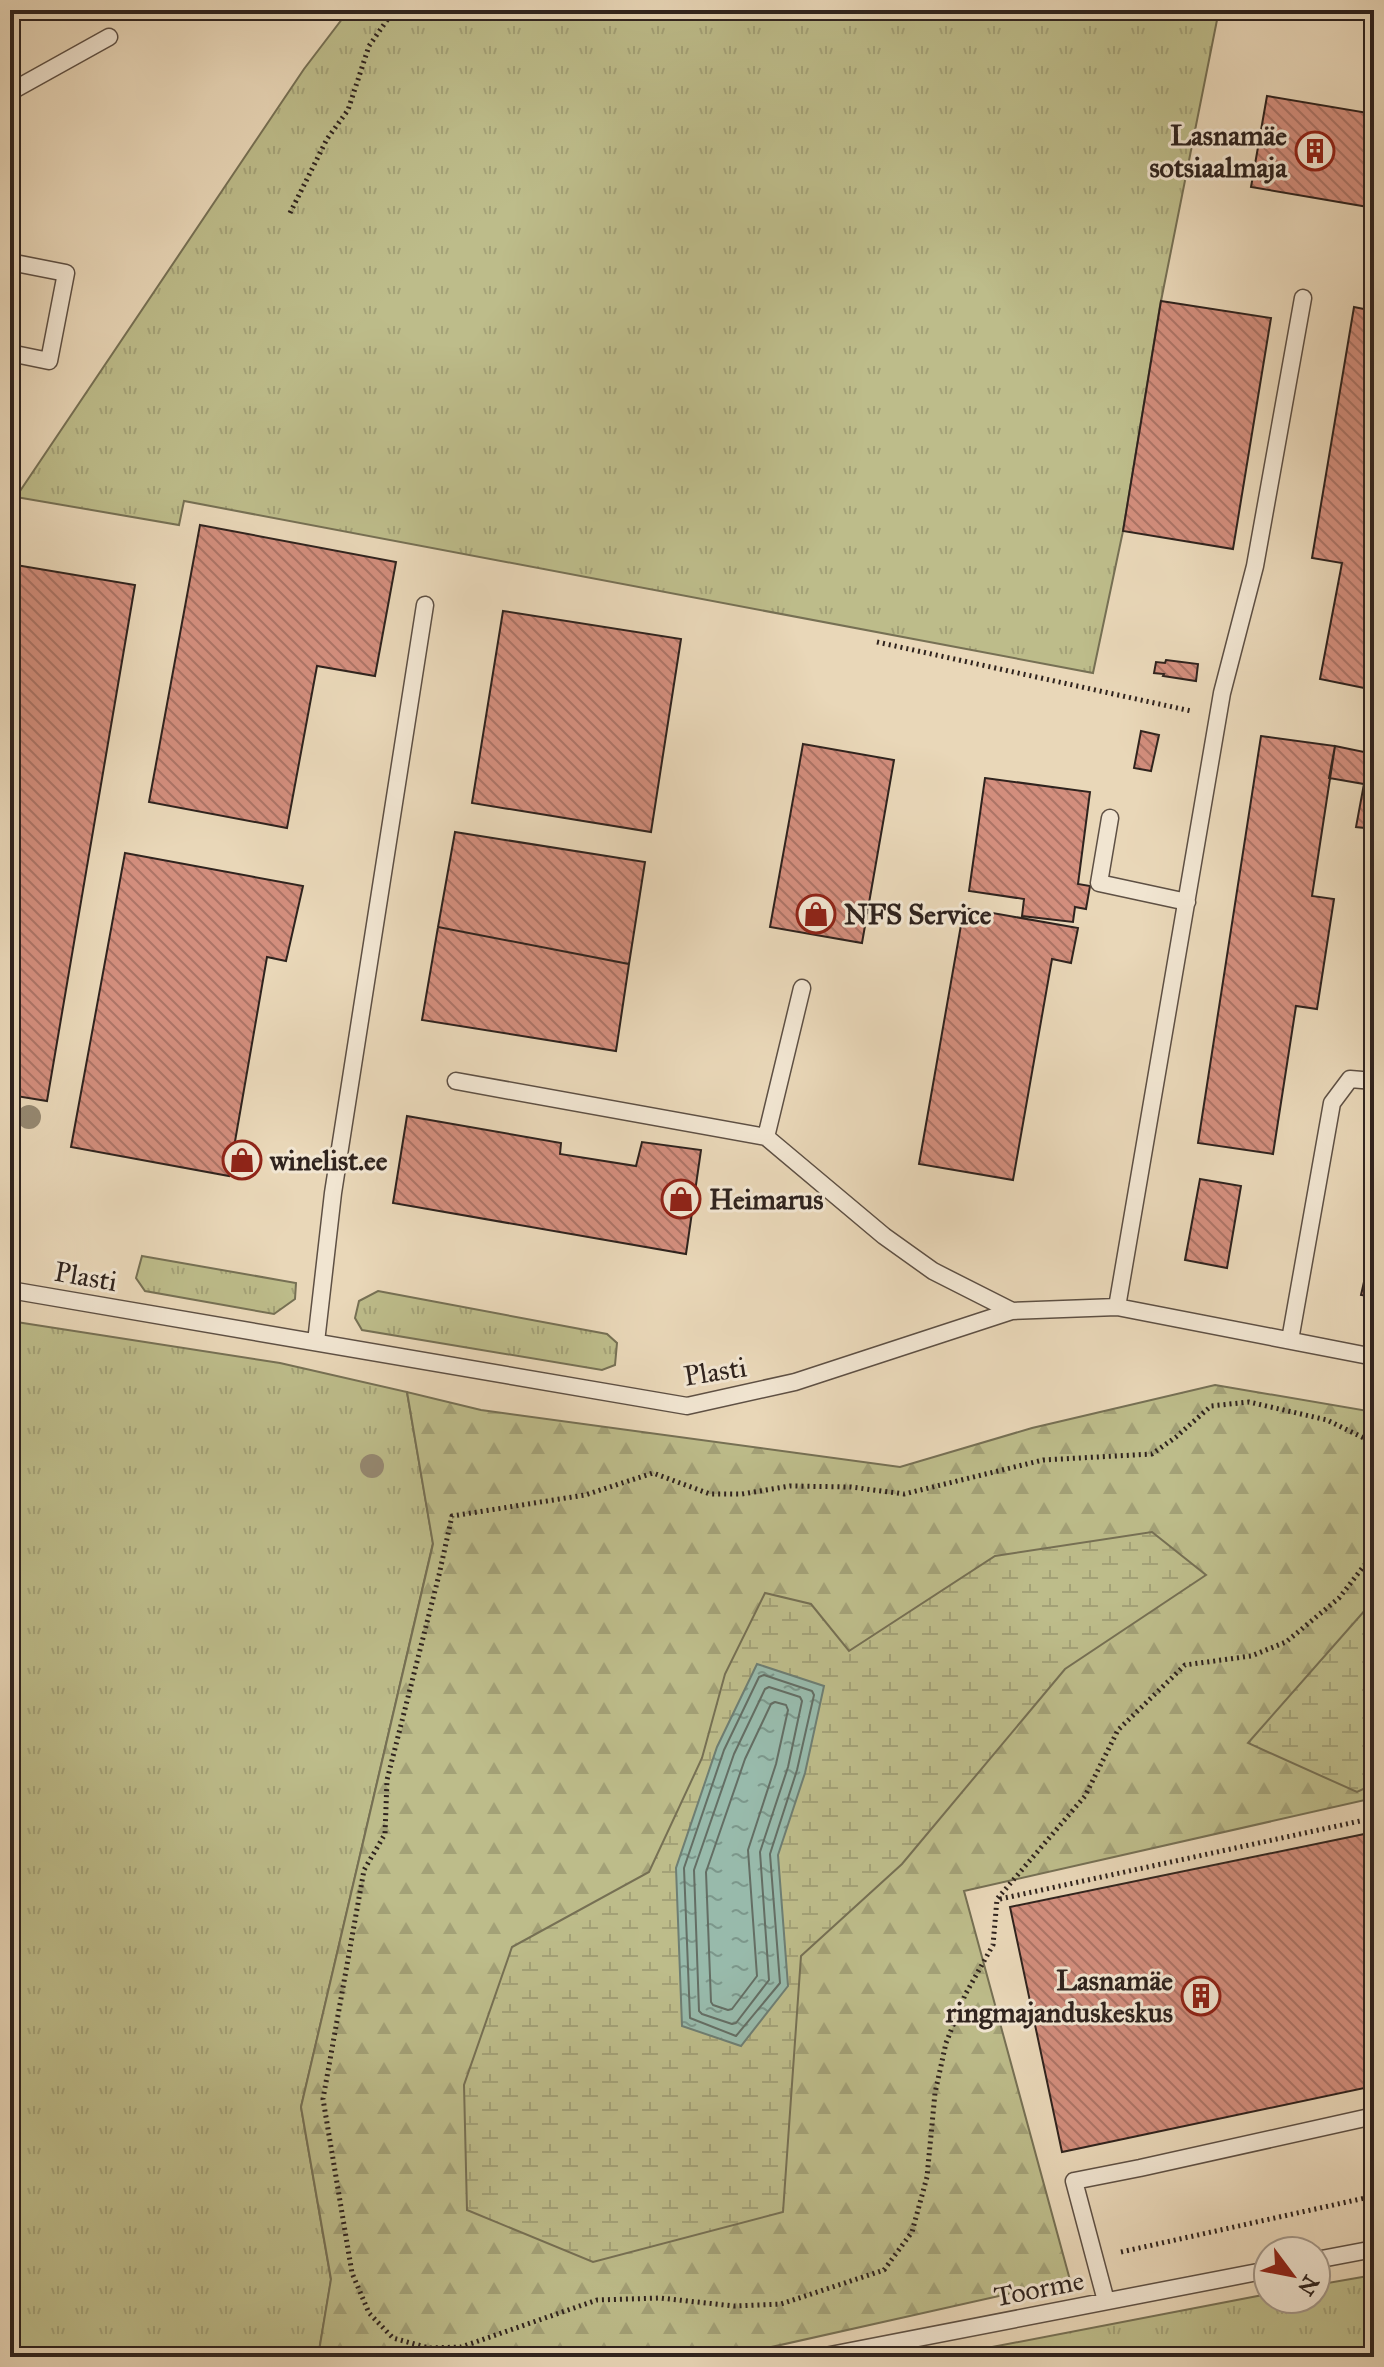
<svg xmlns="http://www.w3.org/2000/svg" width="1384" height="2367" font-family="'IM FELL Great Primer',serif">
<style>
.grass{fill:url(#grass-tufts);stroke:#767054;stroke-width:2}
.forest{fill:url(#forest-firs);stroke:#767054;stroke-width:2}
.wetland{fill:url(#wetland-marsh);stroke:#767054;stroke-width:2}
.water{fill:url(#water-ripples);stroke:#6e7e73;stroke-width:2}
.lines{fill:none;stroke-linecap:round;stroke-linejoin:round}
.shore{stroke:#646e64;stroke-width:2}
.building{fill:url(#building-back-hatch);stroke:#2f231e;stroke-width:2}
.lane-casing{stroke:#5e5044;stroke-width:19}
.path{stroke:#2f231e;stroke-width:5;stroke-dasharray:2 4;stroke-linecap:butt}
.lane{stroke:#f1e5d1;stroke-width:16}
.tree{fill:#968972}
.labels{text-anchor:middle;stroke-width:6;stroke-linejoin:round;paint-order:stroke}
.poi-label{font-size:28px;font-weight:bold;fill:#2f231e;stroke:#f1e5d1;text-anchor:start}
.street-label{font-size:28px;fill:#2f231e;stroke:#f1e5d1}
</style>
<defs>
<pattern id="grass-tufts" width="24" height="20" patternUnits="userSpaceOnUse" patternTransform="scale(2)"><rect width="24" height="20" fill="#bdbc8a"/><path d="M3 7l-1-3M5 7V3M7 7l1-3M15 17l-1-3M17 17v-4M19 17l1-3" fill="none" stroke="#a3a177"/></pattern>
<pattern id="forest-firs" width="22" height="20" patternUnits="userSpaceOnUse" patternTransform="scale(2)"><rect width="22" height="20" fill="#bdbc8a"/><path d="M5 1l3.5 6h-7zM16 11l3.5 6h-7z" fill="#a3a177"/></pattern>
<pattern id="wetland-marsh" width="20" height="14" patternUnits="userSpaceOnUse" patternTransform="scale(2)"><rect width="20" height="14" fill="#bdbc8a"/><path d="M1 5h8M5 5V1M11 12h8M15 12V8" fill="none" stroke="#a3a177"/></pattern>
<pattern id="water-ripples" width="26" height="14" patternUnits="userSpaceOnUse" patternTransform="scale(2)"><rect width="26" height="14" fill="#98baab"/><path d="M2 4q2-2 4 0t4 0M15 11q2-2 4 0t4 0" fill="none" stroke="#7c978b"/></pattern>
<pattern id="building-back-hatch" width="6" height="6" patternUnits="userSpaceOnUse" patternTransform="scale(2)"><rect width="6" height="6" fill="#d38e7d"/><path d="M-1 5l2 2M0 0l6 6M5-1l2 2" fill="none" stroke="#ac7466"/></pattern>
</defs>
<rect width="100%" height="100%" fill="#e9d7b8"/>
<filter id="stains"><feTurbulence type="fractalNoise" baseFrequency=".0025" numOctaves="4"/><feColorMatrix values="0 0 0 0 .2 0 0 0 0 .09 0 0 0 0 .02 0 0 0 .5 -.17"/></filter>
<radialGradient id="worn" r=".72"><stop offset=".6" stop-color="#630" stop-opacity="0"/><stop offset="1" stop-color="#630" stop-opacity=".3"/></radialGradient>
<!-- grass -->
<path class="grass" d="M349 10H1219L1160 306 1123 531 1093 673 184 501 179 525 16 497 304 69Z
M142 1256 296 1283 295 1299 274 1314 145 1291 136 1278Z
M378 1291 607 1334 617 1343 615 1365 602 1370 362 1330 355 1318 359 1301Z
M10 1321 280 1363 407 1392 433 1543 301 2107 331 2280 318 2357H10Z
M1374 2275V2357H940L1268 2294V2299H1316V2285Z"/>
<!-- forest -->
<path class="forest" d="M1215 1385 1374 1412V1798L964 1891 1070 2280 727 2357H318L331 2279 301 2107 433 1544 407 1392 481 1410 900 1467 1032 1428Z"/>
<!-- wetland -->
<path class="wetland" d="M1152 1532 1206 1575 1065 1669 902 1864 801 1956 783 2212 593 2262 467 2210 464 2085 512 1947 649 1872 702 1758 725 1674 765 1593 811 1604 849 1651 995 1556Z
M1374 1600V1784L1357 1792 1248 1743Z"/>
<!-- water -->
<path class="water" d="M757 1664 824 1686 805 1773 778 1855 788 1986 741 2046 682 2026 676 1868 717 1747Z"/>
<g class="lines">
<!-- shore -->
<path class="shore" d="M764 1675 812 1691 814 1695 797 1770 770 1854 780 1983 736 2036 690 2018 684 1868 724 1750 759 1677Z
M769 1687 800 1697 802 1701 788 1767 760 1852 769 1980 736 2023 732 2024 702 2014 699 2011 694 1870 734 1754 765 1689Z
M775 1702 786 1705 788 1710 776 1764 748 1850 757 1976 732 2009 728 2010 713 2005 711 2002 706 1872 745 1759 771 1704Z"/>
</g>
<!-- building -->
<path class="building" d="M1267 96 1374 114V208L1251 187Z
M1161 301 1271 318 1233 549 1123 531Z
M1354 307 1374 311V690L1320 679 1342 563 1312 558Z
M200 525 396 562 375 676 317 666 287 828 149 802Z
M10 564 135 585 47 1101 10 1095Z
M503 611 681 639 651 832 472 803Z
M1166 660 1198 664 1196 681 1163 676 1164 674 1154 673 1156 662 1165 663Z
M1141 731 1159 735 1151 771 1134 768Z
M1261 736 1335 746 1312 896 1334 899 1317 1009 1296 1006 1273 1154 1198 1143Z
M803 744 894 760 862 943 770 927Z
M1335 746 1369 753 1364 784 1329 778Z
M1371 746H1374V829L1356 827Z
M985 778 1090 792 1078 884 1090 886 1086 909 1075 907 1073 922 1022 916 1024 899 969 891Z
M455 832 645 862 629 964 438 927Z
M125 853 303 886 286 961 267 957 229 1176 71 1147Z
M964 908 1078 928 1071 963 1052 959 1013 1180 919 1164Z
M438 927 629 964 616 1051 422 1020Z
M407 1116 561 1143 560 1154 636 1166 642 1142 701 1150 686 1254 393 1203Z
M1200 1179 1241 1186 1227 1268 1185 1260Z
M1374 1238V1297L1361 1295Z
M1374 1832V2086L1062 2152 1010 1907Z"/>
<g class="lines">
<!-- lane casing -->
<g class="lane-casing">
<path id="lane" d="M10 92 109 37
M10 262 66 273 49 361 10 353
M1110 818 1099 883 1187 902
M456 1081 766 1137 884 1236 933 1271 1012 1311
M766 1137 802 988
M10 1290 687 1406 795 1382 1012 1311 1117 1307 1374 1357
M1117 1307 1222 693 1255 566 1303 298
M1290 1340 1332 1103 1350 1079 1374 1081
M316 1342 333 1193 425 605
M1316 2260 1374 2249
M1106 2301 1074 2181 1140 2168 1374 2116
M820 2357 1268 2270"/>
</g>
<!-- path -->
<path class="path" d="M290 213 327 139 348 110 369 46 394 10
M877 642 1191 711
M1374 1443 1327 1420 1249 1402 1211 1406 1176 1437 1152 1454 1043 1460 904 1494 851 1487 790 1486 742 1494H710L653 1473 585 1495 452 1516 439 1575 387 1780 385 1834 364 1870 323 2099 352 2273 369 2313 393 2338 429 2348 461 2347 597 2300 660 2298 734 2306 781 2304 884 2270 912 2232 927 2177 935 2093 946 2043 965 1995 993 1945 997 1899 1085 1796 1118 1730 1185 1665 1251 1656 1286 1642 1339 1598 1374 1553
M1000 1899 1374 1818
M1121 2252 1374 2196"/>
<!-- lane -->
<use href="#lane" class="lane"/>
</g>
<!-- trees -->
<g class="tree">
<circle cx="29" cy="1117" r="12"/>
<circle cx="372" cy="1466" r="12"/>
</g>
<!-- icons -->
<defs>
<g id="building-ring" transform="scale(2)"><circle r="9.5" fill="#f1e5d1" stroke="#8f2418" stroke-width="1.5"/><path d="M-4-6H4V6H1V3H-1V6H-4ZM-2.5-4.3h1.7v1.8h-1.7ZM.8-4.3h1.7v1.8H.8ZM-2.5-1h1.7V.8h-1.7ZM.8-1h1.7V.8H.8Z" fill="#8f2418"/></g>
<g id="shop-ring" transform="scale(2)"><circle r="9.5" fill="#f1e5d1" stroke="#8f2418" stroke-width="1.5"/><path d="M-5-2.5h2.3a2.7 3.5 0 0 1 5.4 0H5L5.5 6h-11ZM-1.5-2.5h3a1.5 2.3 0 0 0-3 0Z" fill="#8f2418"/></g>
</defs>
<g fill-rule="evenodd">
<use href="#building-ring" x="1315" y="151"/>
<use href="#shop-ring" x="816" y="914"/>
<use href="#shop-ring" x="242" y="1160"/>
<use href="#shop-ring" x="681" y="1199"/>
<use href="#building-ring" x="1201" y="1996"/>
</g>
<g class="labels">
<!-- poi labels -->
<g class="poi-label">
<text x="1287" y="145" text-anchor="end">Lasnamäe<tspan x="1287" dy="32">sotsiaalmaja</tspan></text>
<text x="844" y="924">NFS Service</text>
<text x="270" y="1170">winelist.ee</text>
<text x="709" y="1209">Heimarus</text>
<text x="1173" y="1990" text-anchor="end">Lasnamäe<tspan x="1173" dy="32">ringmajanduskeskus</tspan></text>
</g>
<!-- street labels -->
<g class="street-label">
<text transform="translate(86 1276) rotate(10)" y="10">Plasti</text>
<text transform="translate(715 1371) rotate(-9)" y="10">Plasti</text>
<text transform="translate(1039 2288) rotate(-11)" y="10">Toorme</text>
</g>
</g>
<!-- margin -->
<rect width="1384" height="2367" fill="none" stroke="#e9d7b8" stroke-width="40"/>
<rect x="12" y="12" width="1360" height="2343" fill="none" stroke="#2f231e" stroke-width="4"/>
<rect x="20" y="20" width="1344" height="2327" fill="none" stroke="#2f231e" stroke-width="2"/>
<!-- north arrow -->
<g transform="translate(1292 2275) rotate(122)"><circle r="38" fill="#f1e5d1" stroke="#a39789" stroke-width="2"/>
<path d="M0-6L14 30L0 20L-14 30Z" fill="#8f2418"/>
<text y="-12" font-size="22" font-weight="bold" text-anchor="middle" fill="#2f231e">N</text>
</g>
<rect width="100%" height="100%" filter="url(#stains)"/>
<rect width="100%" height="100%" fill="url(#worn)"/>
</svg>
